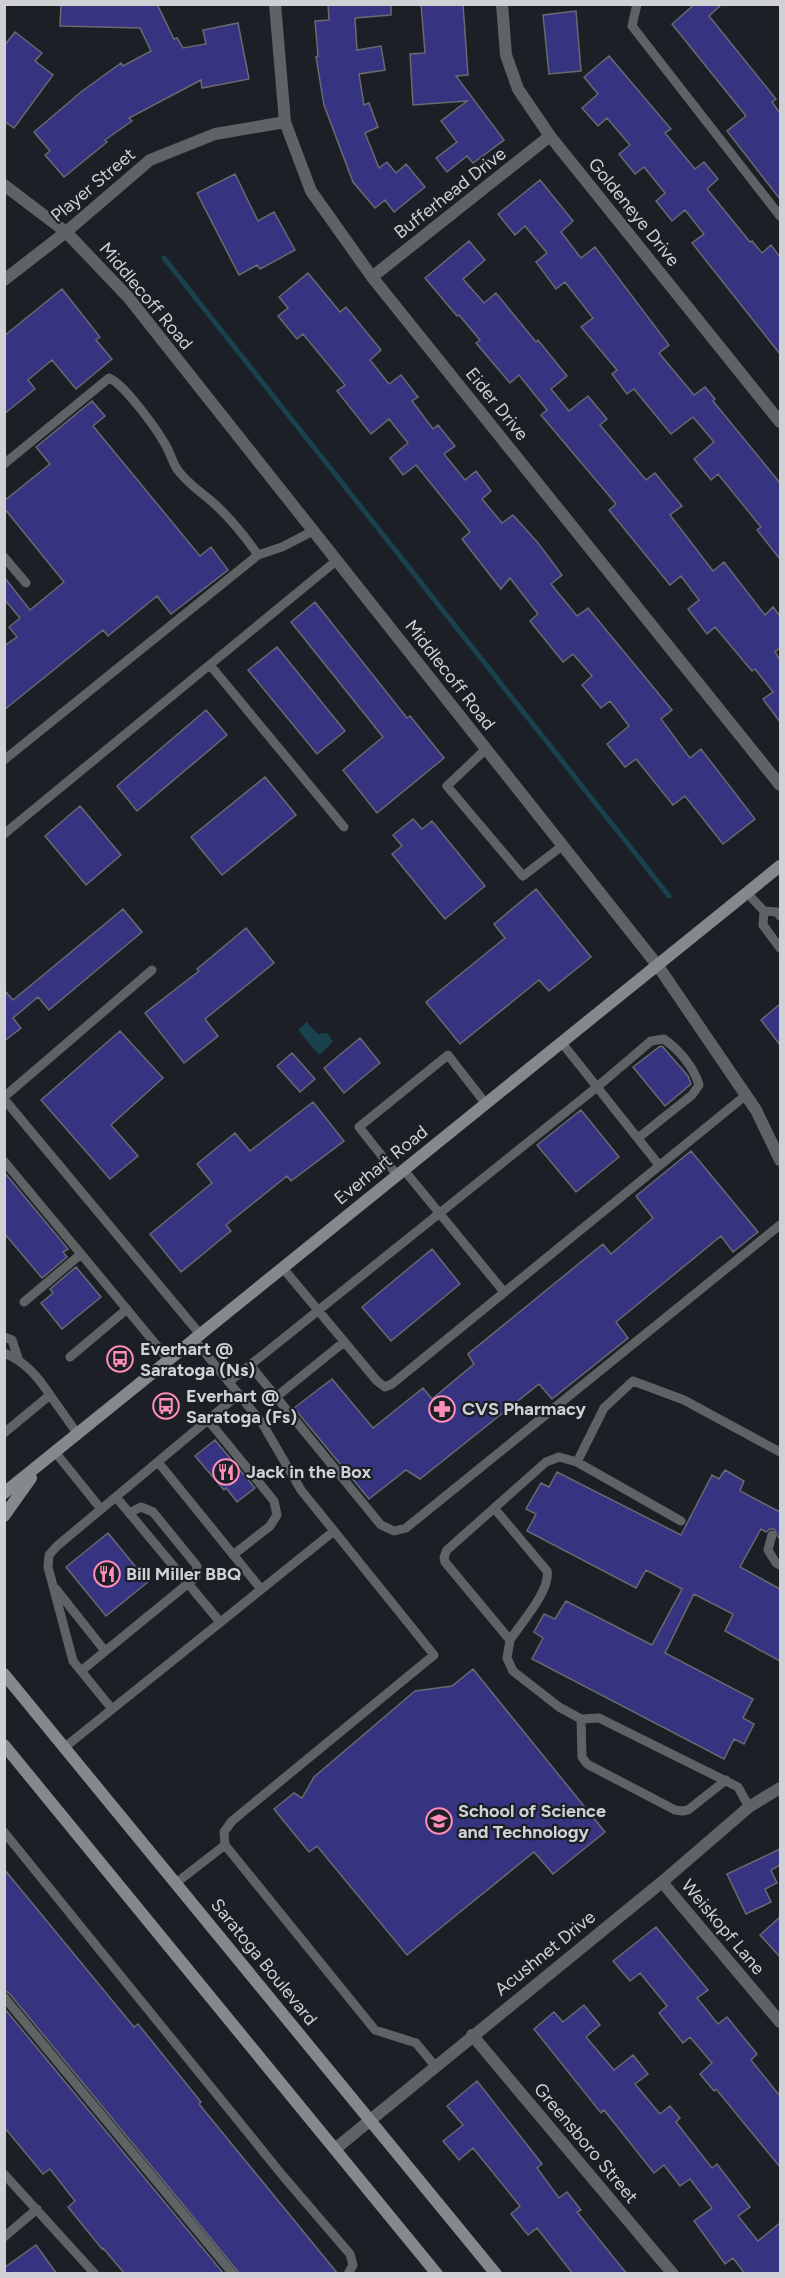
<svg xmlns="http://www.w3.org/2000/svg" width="785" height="2278" font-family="Figtree,sans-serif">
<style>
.water{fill:#19414e}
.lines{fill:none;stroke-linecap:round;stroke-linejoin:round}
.stream{stroke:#19414e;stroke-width:5}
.building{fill:#363480;stroke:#686971;stroke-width:1.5}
.service{stroke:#606365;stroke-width:9}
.minor{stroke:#606365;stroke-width:12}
.tertiary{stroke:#606365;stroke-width:12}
.secondary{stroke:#84898d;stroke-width:12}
.labels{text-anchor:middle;stroke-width:4.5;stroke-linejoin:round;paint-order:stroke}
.street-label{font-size:18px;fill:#cfd1d5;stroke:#1c2026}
.poi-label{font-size:18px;font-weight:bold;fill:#cfd1d5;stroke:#1c2026;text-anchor:start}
</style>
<rect width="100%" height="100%" fill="#1c2026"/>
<!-- water -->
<path class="water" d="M307 1022 318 1034 327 1033 333 1042 319 1055 298 1030Z"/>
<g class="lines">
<!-- stream -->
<path class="stream" d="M164 258 669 896"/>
</g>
<!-- building -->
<path class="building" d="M61 4H157L174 39 177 38 183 48 206 44 203 30 238 23 249 79 202 88 201 80 129 118 132 121 105 140 107 142 64 177 45 155 50 151 34 132 81 92 121 63 123 66 151 51 140 28 60 26Z
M328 4H391V15L355 18 357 50 381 46 385 70 359 74 364 105 369 103 378 127 365 133 379 168 387 162 396 173 406 164 425 187 394 212 385 200 375 208 353 182 324 105 316 57 318 56 315 21 329 20Z
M421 4H463L468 75 456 76 504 140 473 163 467 156 447 172 436 158 457 142 441 121 467 101 413 105 410 54 425 53Z
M695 4H722L709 16 776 99 772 102 780 113V199L727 131 746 116 672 24Z
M576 11 581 71 549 74 543 15Z
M15 32 42 53 35 61 53 75 14 128 4 121V46Z
M609 56 671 129 665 133 695 169 704 162 718 179 707 189 750 242 752 241 762 253 771 245 780 257V354L692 243 704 234 685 210 672 221 656 201 665 193 644 167 635 174 619 154 630 145 607 118 598 126 582 108 598 94 584 77Z
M235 174 258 221 274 212 295 250 260 269 257 265 239 275 197 193Z
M540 180 573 221 561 232 581 258 595 247 669 345 659 353 694 395 705 387 715 399 713 401 780 483V559L757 530 761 527 718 474 711 480 694 459 714 442 693 417 671 434 634 389 627 394 612 374 617 370 581 327 593 318 565 282 556 289 536 262 547 253 525 226 515 235 498 214Z
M469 241 485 260 463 279 484 303 496 293 536 342 538 340 567 376 551 389 569 411 588 396 607 419 600 425 646 480 655 473 682 506 670 515 713 571 724 562 765 615 773 607 780 616V648L775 652 780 660V722L763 699 773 692 755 669 752 671 715 627 707 634 688 609 699 600 681 576 670 585 609 510 616 504 541 415 547 410 519 375 510 383 476 343 480 340 459 315 457 316 425 278Z
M308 273 340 312 346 307 381 350 370 360 389 384 401 375 418 397 412 401 433 429 438 425 455 446 444 454 465 480 476 471 491 491 482 499 502 523 513 515 538 543 562 575 551 584 577 616 588 608 672 710 661 719 690 758 701 749 755 819 723 844 685 796 673 805 636 759 625 767 607 744 629 726 610 701 601 708 582 685 592 676 573 654 563 662 530 621 538 614 510 578 501 589 462 539 470 532 416 465 403 475 390 458 408 443 389 419 371 434 337 391 345 385 303 334 297 339 278 316 288 308 279 297Z
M62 289 100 337 96 340 112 359 76 389 52 360 28 380 35 389 4 414V336Z
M92 401 105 416 93 426 200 556 211 547 228 570 171 614 157 596 108 636 103 630 4 710V646L17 637 9 627 20 618 4 599V577L30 610 64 582 4 508V501L50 464 36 447Z
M315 602 407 718 410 716 444 758 377 813 343 770 383 737 291 622Z
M277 647 345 731 317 754 248 670Z
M206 710 227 735 137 811 117 786Z
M265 777 296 815 222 875 191 837Z
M80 806 121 855 86 885 45 836Z
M413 819 422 829 432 821 485 886 445 919 392 854 402 846 393 835Z
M536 889 591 957 549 991 539 980 460 1044 426 1002 505 938 494 924Z
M123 909 142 932 49 1010 38 997 13 1018 21 1028 4 1041V990L13 1000Z
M246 928 274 963 205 1019 218 1036 184 1063 145 1013 199 971 197 969Z
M780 1004V1045L761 1020Z
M120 1031 163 1078 111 1125 138 1156 110 1179 41 1100Z
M360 1038 380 1063 344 1093 324 1068Z
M662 1046 688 1076 691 1084 665 1106 633 1067 659 1047Z
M292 1053 315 1079 300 1092 277 1066Z
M313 1102 344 1141 291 1181 287 1176 226 1225 231 1231 181 1272 150 1234 212 1183 197 1164 235 1133 250 1151Z
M581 1110 619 1157 576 1192 537 1145Z
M691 1151 758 1232 733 1252 721 1236 616 1322 628 1338 552 1399 539 1384 420 1479 406 1470 369 1499 294 1408 332 1379 373 1428 423 1388 432 1399 474 1364 468 1354 603 1244 611 1254 653 1218 636 1196Z
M4 1172 68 1249 63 1252 67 1257 42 1278 4 1233Z
M432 1249 460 1284 391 1341 362 1307Z
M76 1267 101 1297 62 1329 41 1303 53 1293 50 1289Z
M215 1440 255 1488 237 1502 226 1488 224 1490 195 1456Z
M725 1470 744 1481 740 1491 780 1512V1540L774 1529H770L766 1532 761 1529 740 1567 780 1589V1661L725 1631 733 1614 694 1594 665 1653 753 1699 743 1718 754 1724 744 1744 734 1739 724 1759 532 1659 543 1638 534 1632 544 1614 555 1619 566 1601 652 1645 682 1589 646 1570 636 1588 527 1531 536 1514 526 1509 541 1483 549 1487 557 1472 681 1535 712 1475 719 1479Z
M108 1533 148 1582 106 1616 66 1567Z
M473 1669 605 1832 553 1874 534 1852 407 1955 317 1846 309 1852 274 1809 294 1793 302 1798 314 1777 415 1691 452 1686Z
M780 1849V1865L771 1870 777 1883 765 1889 771 1902 746 1914 727 1874Z
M4 1869 134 2027 138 2024 201 2102 199 2104 338 2274H240L9 1993 4 1990Z
M780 1917V1957L760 1935Z
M656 1927 708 1990 697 1998 718 2024 727 2017 757 2054 751 2060 780 2096V2167L716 2089 714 2091 700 2074 712 2063 690 2037 683 2043 659 2013 667 2006 640 1973 630 1981 613 1961Z
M584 2005 600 2025 586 2037 614 2070 633 2055 648 2074 635 2084 660 2114 670 2106 680 2118 676 2122 712 2168 717 2164 750 2207 738 2216 758 2241 780 2223V2274H745L733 2258 725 2264 694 2221 712 2208 690 2179 680 2186 664 2165 654 2173 604 2110 601 2113 534 2029 554 2012 563 2022Z
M4 2008 224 2274H125L103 2248 102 2249 68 2207 75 2201 50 2169 43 2174 4 2127Z
M477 2081 542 2164 537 2168 559 2198 567 2192 581 2210 577 2212 627 2274H573L537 2228 528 2235 511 2214 520 2206 473 2148 459 2160 443 2141 463 2125 447 2106Z
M36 2245 57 2274H4V2268Z"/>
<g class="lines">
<!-- service -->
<path class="service" d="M637 4 632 26 780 216
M4 464 109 378C124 384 156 428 165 444 170 452 172 461 177 469 186 482 198 490 210 500 229 516 244 535 258 555
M4 557 26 583
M210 665 344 827
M486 749 447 786 523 876 562 846
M4 760 258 555 282 547 313 531
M4 834 336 561
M747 893 764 911 777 912 780 916
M764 911 763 925 780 948
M562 1043 659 1165
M4 1097 152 970
M4 1099 199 1333
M4 1161 168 1359
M404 1170 504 1292
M397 1175 359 1127 448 1055 486 1104
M282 1267 377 1381 385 1387 392 1384 746 1095
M24 1302 81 1254
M4 1337 12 1340 18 1358
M193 1338 262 1423 301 1490 434 1655 232 1821 224 1832 225 1845 375 2030 416 2043 435 2066
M4 1353C25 1361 38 1377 50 1395
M70 1357 127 1309
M250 1365 381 1525 394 1531 406 1528 780 1225
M229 1382 597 1087 651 1041 664 1039C679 1050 694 1067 699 1085L692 1095 638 1138
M276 1397 344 1342
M208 1420 274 1501 277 1515 270 1526 233 1555
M4 1433 50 1395 77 1433
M55 1452 101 1509
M158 1462 261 1589
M577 1462 604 1408 633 1381 684 1400 780 1452
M116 1497 220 1622
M494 1508 547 1571C551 1590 521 1623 510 1640
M681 1521 577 1462 559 1457 546 1462 447 1550 444 1557 445 1562 510 1640 507 1658 513 1671 559 1707 581 1719 599 1718 738 1787 749 1807
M772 1535 768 1550 776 1563 780 1565
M56 1589 105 1651
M81 1671 196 1577 197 1566 153 1512 141 1507 129 1513
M112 1709 73 1661 48 1567 49 1555 57 1546 239 1394
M581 1719 582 1757 587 1764 675 1810 682 1811 688 1810 726 1780
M65 1747 334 1531
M4 1832 283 2176 350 2254 353 2265 348 2274
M176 1883 225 1845
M4 1997 233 2274
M4 2174 95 2274
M4 2237 37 2209"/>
<!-- minor -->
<path class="minor" d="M275 4 285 122 311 191 372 277 780 785
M502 4 506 55 518 89 550 136 780 422
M66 232 150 160 215 134 285 122
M372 277 550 136
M662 1882 780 2022
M472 2035 673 2274"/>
<!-- tertiary -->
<path class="tertiary" d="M4 185 66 232 128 297 658 966 756 1110 780 1160
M4 280 66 232
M335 2149 662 1882 749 1807 780 1788"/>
<!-- secondary -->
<path class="secondary" d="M4 1493 780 866
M4 1516 31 1478
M4 1674 496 2274
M4 1745 437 2274"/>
</g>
<!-- icons -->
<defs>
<g id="bus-ring" transform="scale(1.35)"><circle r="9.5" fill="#1c2026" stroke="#ff8eba" stroke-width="1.5"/><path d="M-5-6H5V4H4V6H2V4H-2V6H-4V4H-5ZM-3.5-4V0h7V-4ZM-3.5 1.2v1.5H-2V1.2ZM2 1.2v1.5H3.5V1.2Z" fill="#ff8eba"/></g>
<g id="pharmacy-ring" transform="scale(1.35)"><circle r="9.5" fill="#1c2026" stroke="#ff8eba" stroke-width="1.5"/><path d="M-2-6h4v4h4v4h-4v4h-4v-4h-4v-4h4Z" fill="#ff8eba"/></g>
<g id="restaurant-ring" transform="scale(1.35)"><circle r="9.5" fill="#1c2026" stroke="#ff8eba" stroke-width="1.5"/><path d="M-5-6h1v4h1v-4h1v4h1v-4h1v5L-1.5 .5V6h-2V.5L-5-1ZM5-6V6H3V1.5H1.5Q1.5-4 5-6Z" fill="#ff8eba"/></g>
<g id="school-ring" transform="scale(1.35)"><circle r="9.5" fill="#1c2026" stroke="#ff8eba" stroke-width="1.5"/><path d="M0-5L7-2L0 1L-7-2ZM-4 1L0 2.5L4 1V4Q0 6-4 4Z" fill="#ff8eba"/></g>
</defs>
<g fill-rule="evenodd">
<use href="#bus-ring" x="120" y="1359"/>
<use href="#bus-ring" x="166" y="1406"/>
<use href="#pharmacy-ring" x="442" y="1409"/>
<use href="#restaurant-ring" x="226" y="1472"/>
<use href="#restaurant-ring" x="107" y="1574"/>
<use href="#school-ring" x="439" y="1821"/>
</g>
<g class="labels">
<!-- street labels -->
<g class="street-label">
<text transform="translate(93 185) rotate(-40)" y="6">Player Street</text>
<text transform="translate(450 193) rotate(-38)" y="6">Bufferhead Drive</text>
<text transform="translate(634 212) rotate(51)" y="6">Goldeneye Drive</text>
<text transform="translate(146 296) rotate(50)" y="6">Middlecoff Road</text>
<text transform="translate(497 404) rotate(51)" y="6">Eider Drive</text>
<text transform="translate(450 675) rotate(52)" y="6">Middlecoff Road</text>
<text transform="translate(381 1165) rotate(-39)" y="6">Everhart Road</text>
<text transform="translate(723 1927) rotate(50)" y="6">Weiskopf Lane</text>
<text transform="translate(545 1953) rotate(-39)" y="6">Acushnet Drive</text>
<text transform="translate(264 1962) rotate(51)" y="6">Saratoga Boulevard</text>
<text transform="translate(586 2143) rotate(50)" y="6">Greensboro Street</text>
</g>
<!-- poi labels -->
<g class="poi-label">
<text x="140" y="1355">Everhart @<tspan x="140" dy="21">Saratoga (Ns)</tspan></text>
<text x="186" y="1402">Everhart @<tspan x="186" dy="21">Saratoga (Fs)</tspan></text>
<text x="462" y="1415">CVS Pharmacy</text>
<text x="246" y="1478">Jack in the Box</text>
<text x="126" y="1580">Bill Miller BBQ</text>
<text x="458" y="1817">School of Science<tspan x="458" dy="21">and Technology</tspan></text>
</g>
</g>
<!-- border -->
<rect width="785" height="2278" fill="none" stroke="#cfd1d5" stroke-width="12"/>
</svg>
